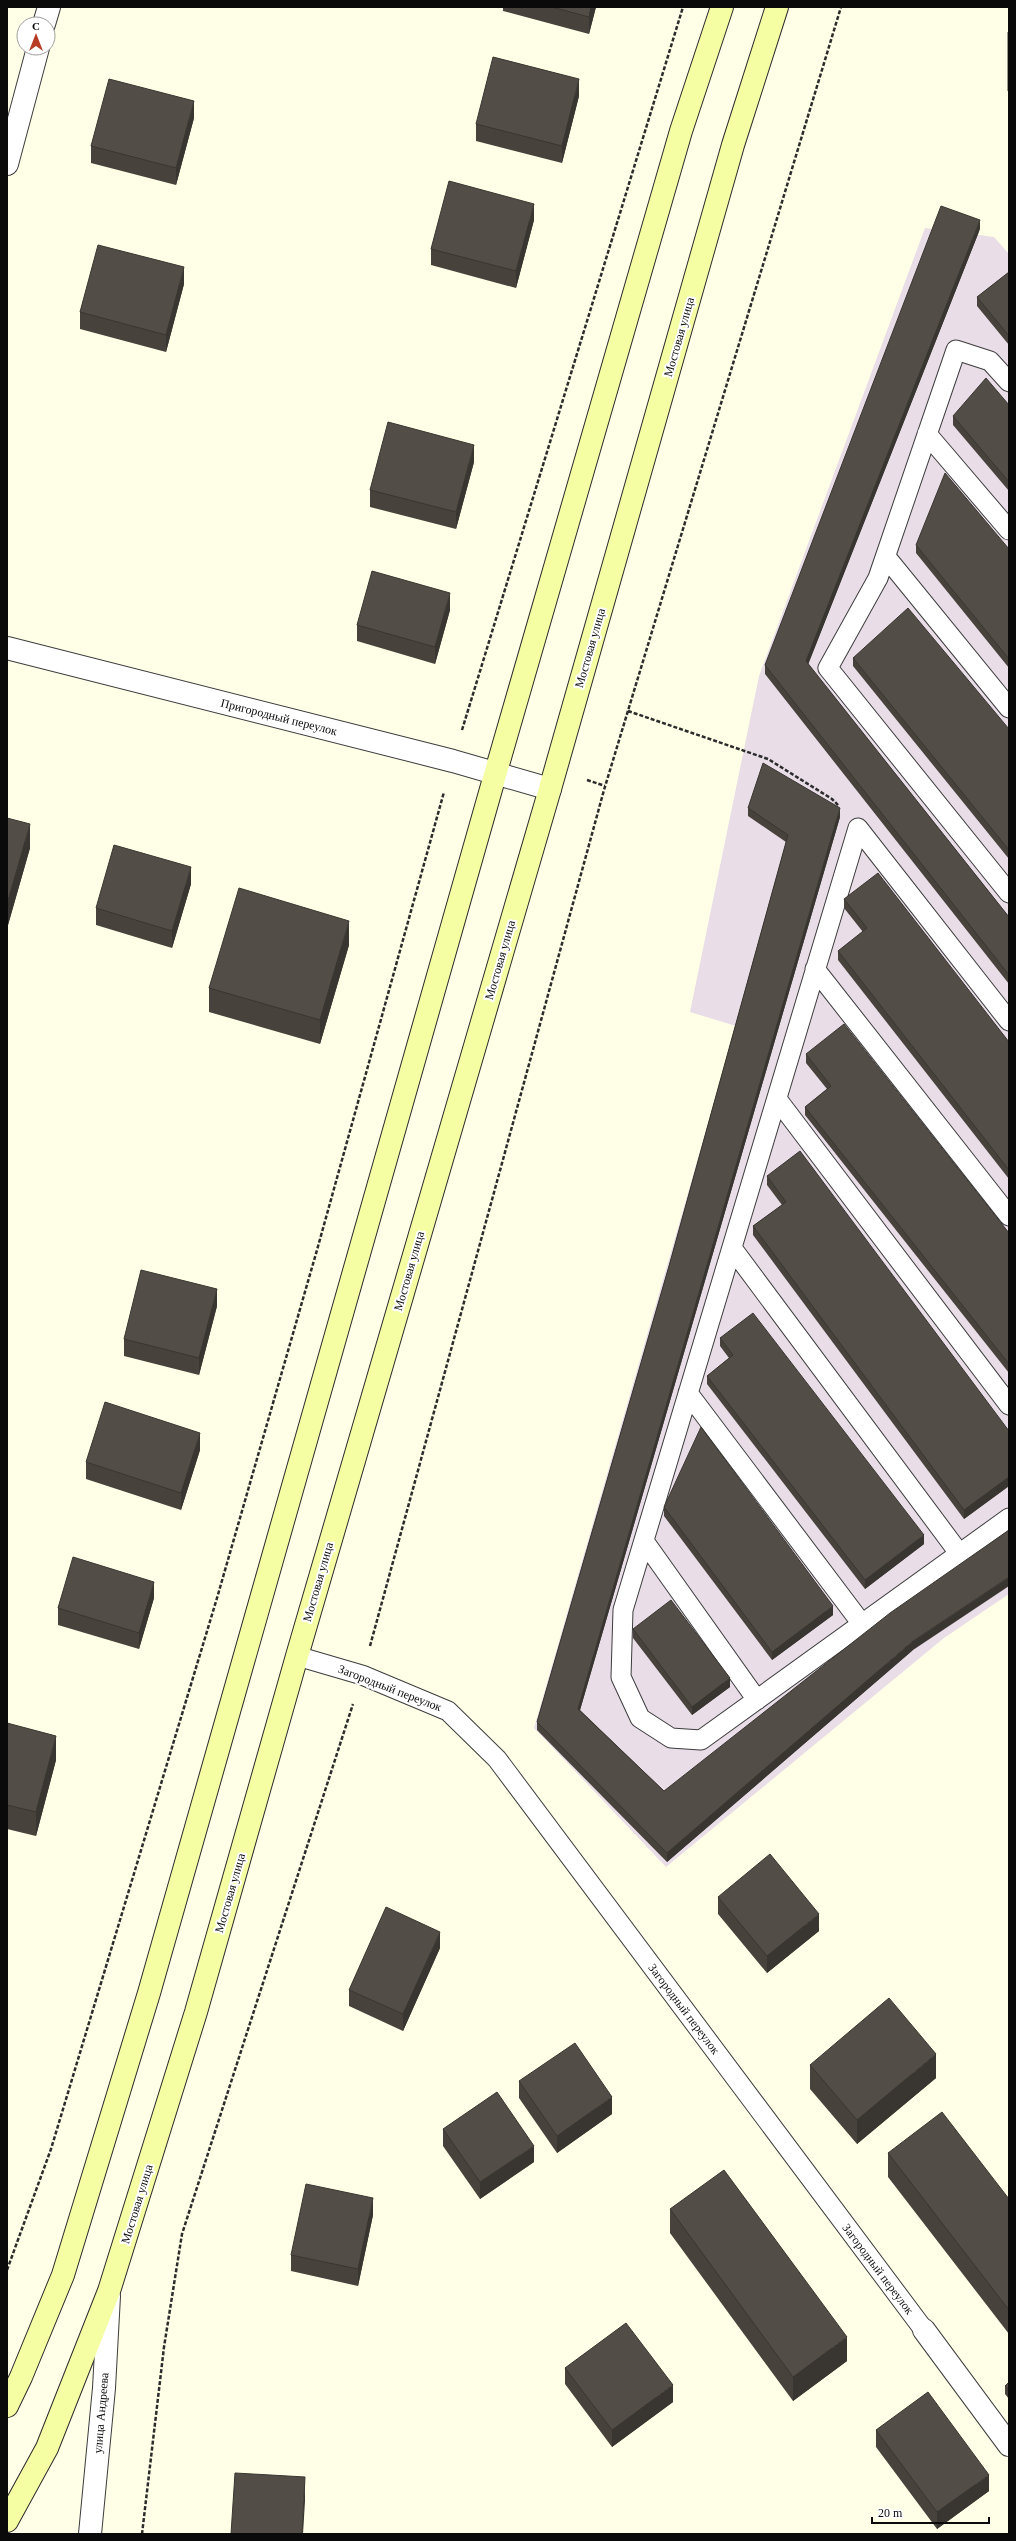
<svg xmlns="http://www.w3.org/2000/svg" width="1016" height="2541" font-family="'Times New Roman',serif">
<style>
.industrial{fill:#e9dde8}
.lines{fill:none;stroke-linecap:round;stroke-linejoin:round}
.lane-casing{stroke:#3d3d3d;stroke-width:21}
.street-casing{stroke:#3d3d3d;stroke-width:24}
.secondary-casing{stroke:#2c2c2c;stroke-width:24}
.path{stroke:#2c2c2c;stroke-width:2.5;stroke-dasharray:4 2;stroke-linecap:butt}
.lane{stroke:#fff;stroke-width:19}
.street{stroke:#fff;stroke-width:22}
.secondary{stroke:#f5fea3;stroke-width:22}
.wall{fill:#47423c}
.shaded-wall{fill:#393631}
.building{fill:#524d46;stroke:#393631}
.labels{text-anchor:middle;stroke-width:4;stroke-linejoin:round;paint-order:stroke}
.street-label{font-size:12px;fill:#0a0a0a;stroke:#fff}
</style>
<rect width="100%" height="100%" fill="#ffffe7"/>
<!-- industrial -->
<path class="industrial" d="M925 228 994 237 1009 254V1594L944 1638 666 1867 534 1728 736 1026 690 1012 759 676Z"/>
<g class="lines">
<!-- lane casing -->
<g class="lane-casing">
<path id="lane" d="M1009 382 990 361 956 350 878 578 828 668 1009 893
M927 434 1009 530
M886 557 1009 708
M815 969 1009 1216
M1009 1021 858 828 623 1610 621 1677 640 1718 671 1738 701 1740 1009 1518
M777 1099 1009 1405
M732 1248 959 1553
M688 1393 862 1624
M644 1541 757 1700
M297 1656 362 1675 448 1711 497 1759 924 2330"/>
</g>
<!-- street casing -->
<g class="street-casing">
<path id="street" d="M44 24 49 7
M7 164 38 48
M7 648 453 761 550 789
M924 2330 1009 2445
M90 2534 104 2388 109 2296"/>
</g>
<!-- secondary casing -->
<g class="secondary-casing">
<path id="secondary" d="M7 2406 21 2377 63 2275 149 1993 501 754 681 131 722 7
M7 2521 47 2448 109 2291 196 2012 297 1656 550 789 733 145 777 7"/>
</g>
<!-- path -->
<path class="path" d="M628 711 768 759 832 799 839 806
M462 730 683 7
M587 780 605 786
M370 1646 604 790 841 7
M7 2270 51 2149 217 1598 317 1250 444 792
M142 2534 164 2347 182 2234 353 1704"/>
<!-- lane -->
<use href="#lane" class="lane"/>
<!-- street -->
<use href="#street" class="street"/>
<!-- secondary -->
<use href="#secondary" class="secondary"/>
</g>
<!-- wall -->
<path class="wall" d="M503 7H596L589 34 503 11Z
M1008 32H1009V108H1008Z
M579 96 562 163 476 141V124Z
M194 118 176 185 91 163V146Z
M534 220 516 288 431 265V249Z
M980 229 808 664 1009 917V984L765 674V665Z
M1009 272V345L977 306V297Z
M184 284 166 352 80 329V312Z
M1009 405V491L953 425V416Z
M474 462 456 529 370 507V490Z
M916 545 1009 549V668L916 553Z
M450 610 435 664 357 641V625Z
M853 658 1009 729V859L853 666Z
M748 808 840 817 580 1710 664 1791 913 1650 667 1862 537 1730V1722L669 1266 786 842 748 816Z
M7 818 30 848 8 925H7Z
M191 884 172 948 96 925V908Z
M844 899 1009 1042V1179L838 960V951L863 932 844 908Z
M349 945 320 1044 209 1012V988Z
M806 1054 1009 1233V1373L805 1115V1107L827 1089 806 1063Z
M767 1176 1009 1431V1486L964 1519 753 1235V1226L782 1205 767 1185Z
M217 1306 199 1375 124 1356V1339Z
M720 1338 924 1544 865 1589 707 1384V1376L729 1358 720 1346Z
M200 1450 181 1510 86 1479V1462Z
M664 1507 833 1615 772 1660 664 1516Z
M154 1598 139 1649 58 1625V1608Z
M633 1629 730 1687 692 1715 633 1638Z
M7 1723 56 1760 36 1836 7 1829Z
M718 1897 819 1931 767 1973 718 1914Z
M440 1948 403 2031 349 2006V1990Z
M810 2065 936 2078 857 2144 810 2089Z
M519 2081 612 2114 557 2153 519 2098Z
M443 2129 534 2162 480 2199 443 2146Z
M888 2153 1009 2199V2334L888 2177Z
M670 2209 847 2361 793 2401 670 2233Z
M373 2215 358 2286 291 2271V2255Z
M565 2368 673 2402 612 2447 565 2384Z
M1009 2382V2399L1005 2394V2386Z
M876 2430 989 2491 937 2529 876 2447Z"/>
<!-- shaded-wall -->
<path class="shaded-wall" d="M591 7H596L589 34V17Z
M579 79V96L562 163V146Z
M194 101V118L176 185V168Z
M534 204V220L516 288V271Z
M980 220V229L806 670V661Z
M184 267V284L166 352V335Z
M474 445V462L456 529V512Z
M450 593V610L435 664V647Z
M840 808V817L578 1717V1709Z
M30 824V848L8 925V901Z
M191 867V884L172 948V931Z
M349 921V945L320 1044V1020Z
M217 1289V1306L199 1375V1358Z
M200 1433V1450L181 1510V1493Z
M1009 1477V1486L964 1519V1510Z
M924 1535V1544L865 1589V1580Z
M1009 1577V1586L913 1650 667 1862V1853L913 1641Z
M154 1582V1598L139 1649V1633Z
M833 1606V1615L772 1660V1652Z
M730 1678V1687L692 1715V1707Z
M56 1736V1760L36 1836V1812Z
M819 1914V1931L767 1973V1956Z
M440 1932V1948L403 2031V2014Z
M936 2054V2078L857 2144V2120Z
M612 2097V2114L557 2153V2136Z
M534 2146V2162L480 2199V2182Z
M373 2198V2215L358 2286V2269Z
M847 2337V2361L793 2401V2377Z
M673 2385V2402L612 2447V2430Z
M989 2475V2491L937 2529V2512Z
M305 2477V2501L303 2534H302Z"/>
<!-- building -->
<path class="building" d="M552 7H591L589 17Z
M1008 32H1009V91H1008Z
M493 57 579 79 562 146 476 124Z
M109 79 194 101 176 168 91 146Z
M449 181 534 204 516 271 431 249Z
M941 206 980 220 806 661 1009 917V975L765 665Z
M98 245 184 267 166 335 80 312Z
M1009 272V336L977 297Z
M986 378 1009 405V482L953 416Z
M388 422 474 445 456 512 370 490Z
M945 473 1009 549V659L916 545Z
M372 571 450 593 435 647 357 625Z
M908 608 1009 729V850L853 658Z
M763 763 840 808 578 1709 664 1791 890 1613 1009 1530V1577L913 1641 667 1853 537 1722 669 1266 788 835 748 808Z
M7 818 30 824 8 901H7Z
M114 845 191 867 172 931 96 908Z
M878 873 1009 1042V1170L838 951 867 928 844 899Z
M239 888 349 921 320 1020 209 988Z
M844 1024 1009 1233V1364L805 1107 831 1086 806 1054Z
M800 1151 1009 1431V1477L964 1510 753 1226 786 1202 767 1176Z
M141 1270 217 1289 199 1358 124 1339Z
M753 1313 924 1535 865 1580 707 1376 733 1355 720 1338Z
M105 1402 200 1433 181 1493 86 1462Z
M701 1427 833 1606 772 1652 664 1507Z
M73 1557 154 1582 139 1633 58 1608Z
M671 1600 730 1678 692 1707 633 1629Z
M7 1723 56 1736 36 1812 7 1805Z
M770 1854 819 1914 767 1956 718 1897Z
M386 1907 440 1932 403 2014 349 1990Z
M889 1998 936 2054 857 2120 810 2065Z
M575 2043 612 2097 557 2136 519 2081Z
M497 2092 534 2146 480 2182 443 2129Z
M942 2112 1009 2199V2310L888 2153Z
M724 2170 847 2337 793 2377 670 2209Z
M306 2184 373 2198 358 2269 291 2255Z
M626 2323 673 2385 612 2430 565 2368Z
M1009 2382V2390L1005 2386Z
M928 2392 989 2475 937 2512 876 2430Z
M235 2473 305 2477 302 2534H231Z"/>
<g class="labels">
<!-- street labels -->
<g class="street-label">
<text transform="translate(679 337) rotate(-74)" y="4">Мостовая улица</text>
<text transform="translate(590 648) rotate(-74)" y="4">Мостовая улица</text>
<text transform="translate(279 717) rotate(14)" y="4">Пригородный переулок</text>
<text transform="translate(500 960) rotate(-74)" y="4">Мостовая улица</text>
<text transform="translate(409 1271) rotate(-74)" y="4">Мостовая улица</text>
<text transform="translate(318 1582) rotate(-74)" y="4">Мостовая улица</text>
<text transform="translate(390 1688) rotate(21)" y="4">Загородный переулок</text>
<text transform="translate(230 1893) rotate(-74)" y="4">Мостовая улица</text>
<text transform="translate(684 2009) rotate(53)" y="4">Загородный переулок</text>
<text transform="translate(137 2204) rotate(-73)" y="4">Мостовая улица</text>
<text transform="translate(878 2269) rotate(53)" y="4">Загородный переулок</text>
<text transform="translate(101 2413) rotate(-85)" y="4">улица Андреева</text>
</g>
</g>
<!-- border -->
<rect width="1016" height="2541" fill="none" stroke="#0a0a0a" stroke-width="16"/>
<!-- north arrow -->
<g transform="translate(36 36)"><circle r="19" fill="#ffffff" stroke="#9d9d9d"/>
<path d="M0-3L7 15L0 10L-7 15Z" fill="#b63c26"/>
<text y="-6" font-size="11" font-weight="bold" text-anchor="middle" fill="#0a0a0a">С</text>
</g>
<!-- scale -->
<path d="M872 2517v6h117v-6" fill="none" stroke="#0a0a0a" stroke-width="2"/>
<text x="878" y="2517" font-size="12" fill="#0a0a0a" stroke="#ffffff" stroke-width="3" paint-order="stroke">20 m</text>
</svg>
